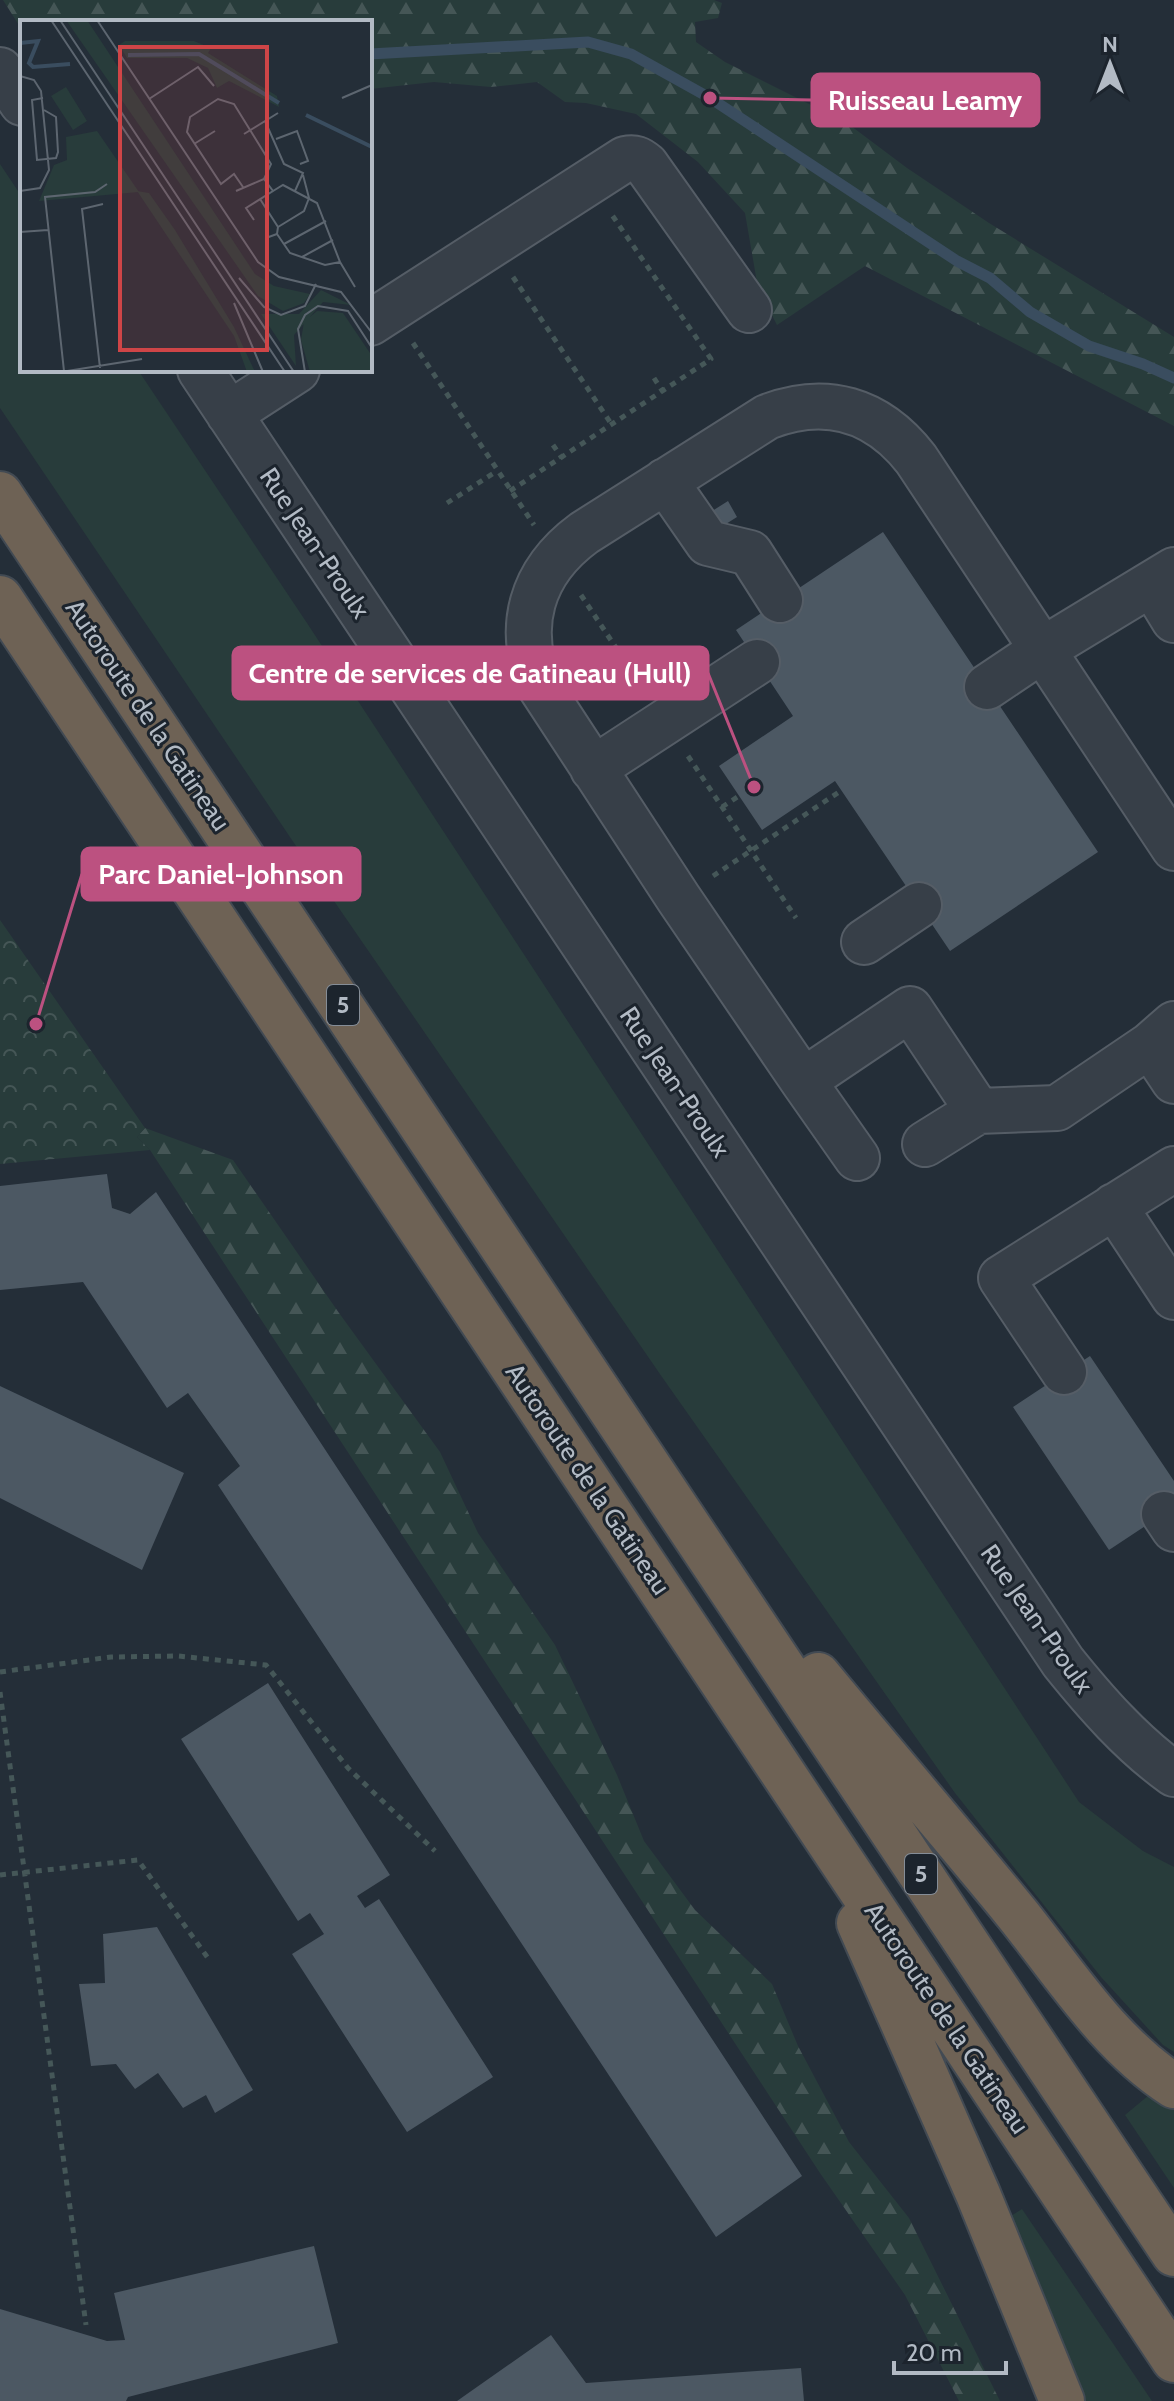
<svg xmlns="http://www.w3.org/2000/svg" width="1174" height="2401" font-family="Cabin,sans-serif">
<style>
.grass{fill:#283c3b}
.forest{fill:url(#forest-firs)}
.park{fill:url(#park-crowns)}
.lines{fill:none;stroke-linecap:round;stroke-linejoin:round}
.stream{stroke:#3a4d5f;stroke-width:11}
.building{fill:#4c5863}
.minor-casing{stroke:#555d66;stroke-width:48}
.highway-casing{stroke:#424a53;stroke-width:48}
.path{stroke:#455758;stroke-width:5;stroke-dasharray:6 6;stroke-linecap:butt}
.minor{stroke:#373f48;stroke-width:44}
.highway{stroke:#6e6255;stroke-width:44}
.labels{text-anchor:middle;stroke-width:6;stroke-linejoin:round;paint-order:stroke}
.shield{fill:#1c242d;stroke:#858d97;stroke-width:2}
.shield-label{font-size:24px;font-weight:bold;fill:#b2bac4}
.street-label{font-size:26px;fill:#b2bac4;stroke:#1c242d}
.inset-river{fill:none;stroke:#3a4d5f;stroke-width:4}
.inset-road{fill:none;stroke:#5d6670;stroke-width:2}
.view{fill:#cf4547;fill-opacity:0.15;stroke:#cf4547;stroke-width:4}
.inset-edge{fill:none;stroke:#b2bac4;stroke-width:4}
.leader{fill:none;stroke:#bc5180;stroke-width:3}
.callout-dot{fill:#bc5180;stroke:#1c242d;stroke-width:3}
.callout{fill:#bc5180;stroke:#bc5180;stroke-width:3}
.callout-label{font-size:28px;text-anchor:middle;font-weight:bold;fill:#fff}
</style>
<defs>
<pattern id="forest-firs" width="22" height="20" patternUnits="userSpaceOnUse" patternTransform="scale(2)"><rect width="22" height="20" fill="#283c3b"/><path d="M5 1l3.5 6h-7zM16 11l3.5 6h-7z" fill="#455656"/></pattern>
<pattern id="park-crowns" width="20" height="18" patternUnits="userSpaceOnUse" patternTransform="scale(2)"><rect width="20" height="18" fill="#283c3b"/><path d="M2 6a3 3 0 1 1 6 0M12 15a3 3 0 1 1 6 0" fill="none" stroke="#455656"/></pattern>
</defs>
<rect width="100%" height="100%" fill="#242e38"/>
<!-- grass -->
<path class="grass" d="M0 164 22 197V370H138L307 623 1079 1802 1143 1851 1174 1867V2052L1163 2045 1101 1977 955 1793 662 1377 294 843 0 408Z
M1149 2095 1174 2110V2188L1125 2115Z
M1022 2209 1152 2401H1086L1006 2219Z"/>
<!-- forest -->
<path class="forest" d="M3 0H714L722 3 718 18 695 22 696 42 725 62 847 123 907 168 989 223 1174 337V426L865 266 777 325 758 288 745 213 698 162 636 114 586 103 565 102 537 82 491 87 434 82 370 89V22H22V30Z
M145 1128 233 1160 339 1313 440 1452 478 1533 555 1645 617 1775 644 1841 695 1910 772 1984 798 2046 849 2142 909 2218 1000 2401H959L905 2295 820 2173 150 1150 137 1137Z"/>
<!-- park -->
<path class="park" d="M0 920 145 1128 137 1137 150 1150 0 1164Z"/>
<g class="lines">
<!-- stream -->
<path class="stream" d="M370 54 588 42 631 54 710 98 957 261 990 278 1030 312 1089 346 1143 364 1174 378"/>
</g>
<!-- building -->
<path class="building" d="M728 501 737 517 718 529 709 513Z
M883 532 1098 852 950 951 835 781 762 830 719 766 793 716 736 630Z
M107 1174 112 1208 130 1214 156 1192 802 2176 716 2237 218 1485 240 1466 188 1393 167 1408 83 1282 0 1290V1186Z
M1090 1356 1174 1481V1507L1109 1550 1013 1407Z
M0 1386 184 1473 142 1570 0 1498Z
M268 1683 390 1875 357 1896 365 1908 379 1899 493 2077 407 2132 292 1954 324 1934 310 1913 298 1921 181 1739Z
M157 1927 253 2090 215 2113 206 2095 183 2108 158 2073 135 2089 116 2064 91 2066 79 1984 105 1983 103 1934Z
M314 2246 338 2343 128 2397 126 2401H0V2309L107 2341 125 2340 114 2293Z
M551 2335 586 2383 801 2368 804 2401H457Z"/>
<g class="lines">
<!-- minor casing -->
<g class="minor-casing">
<path id="minor" d="M0 70 22 103
M370 323 625 159C635 157 639 159 646 165L749 310
M200 370 1063 1662C1096 1703 1131 1743 1174 1774
M229 414 297 370
M665 481 708 543 750 553 780 600
M1152 584 1174 620
M987 687 1042 650 1174 570
M593 769 757 662
M864 942 919 905
M1150 1045 1174 1081
M803 1081 857 1158
M978 1111 910 1009 803 1081 679 899 541 688C515 627 531 572 584 533L767 417C826 394 877 409 916 459L1174 848
M925 1144 978 1111 1057 1108 1150 1045 1174 1024
M1114 1206 1174 1297
M1064 1372 1001 1278 1174 1169
M1164 1514 1174 1529"/>
</g>
<!-- highway casing -->
<g class="highway-casing">
<path id="highway" d="M0 494 1174 2254
M0 598 1174 2360
M818 1675C884 1755 952 1834 1018 1915 1066 1975 1108 2043 1174 2086
M859 1923 978 2194 1062 2401"/>
</g>
<!-- path -->
<path class="path" d="M513 277 612 425
M413 343 534 525
M654 378 663 392
M553 445 562 458
M510 491 711 359 612 215
M447 503 497 471
M581 595 644 690
M688 756 796 918
M722 807 739 796
M713 876 842 790
M0 1672 111 1657 178 1656 266 1665 348 1768 435 1851
M0 1692 86 2325
M0 1875 138 1860 210 1961"/>
<!-- minor -->
<use href="#minor" class="minor"/>
<!-- highway -->
<use href="#highway" class="highway"/>
</g>
<g class="labels">
<!-- shield labels -->
<g class="shield">
<rect x="327" y="985" width="32" height="40" rx="6"/>
<rect x="905" y="1854" width="32" height="40" rx="6"/>
</g>
<g class="shield-label">
<text x="343" y="1013">5</text>
<text x="921" y="1882">5</text>
</g>
<!-- street labels -->
<g class="street-label">
<text transform="translate(315 543) rotate(56)" y="9">Rue Jean-Proulx</text>
<text transform="translate(148 715) rotate(56)" y="9">Autoroute de la Gatineau</text>
<text transform="translate(675 1082) rotate(56)" y="9">Rue Jean-Proulx</text>
<text transform="translate(588 1479) rotate(56)" y="9">Autoroute de la Gatineau</text>
<text transform="translate(1037 1619) rotate(55)" y="9">Rue Jean-Proulx</text>
<text transform="translate(947 2018) rotate(56)" y="9">Autoroute de la Gatineau</text>
</g>
</g>
<!-- overview -->
<g transform="translate(20 20)">
<rect width="352" height="352" fill="#242e38"/>
<path d="M46 0H67L235 254 254 266 290 274 284 283 263 291 238 276ZM46 67 67 101 53 110 31 76ZM301 270 331 285 303 282 274 315 276 346 241 294H279ZM297 291 323 293 352 336V352H290L281 320 284 302Z" fill="#283c3b"/>
<path d="M105 21H174L191 28 188 33 257 76 259 87 209 61 197 68 188 48 167 38H107L99 25ZM117 171 129 173 155 210 214 307 235 352H227L214 316Z" fill="#283c3b"/>
<path d="M77 111 119 172 19 181 34 145 47 140 46 117Z" fill="#283c3b"/>
<path class="inset-river" d="M0 23 18 21 9 43 13 47 50 44M108 35 179 34 259 83M286 95 352 127"/>
<path class="inset-road" d="M31 0 265 352M40 0 274 352M77 0 238 242 259 257 321 272 352 313M0 56 14 60 21 71 29 150 20 168 0 171M23 78 12 80 17 140 36 138 38 132 36 97 24 90M322 78 352 65M129 79 178 47 194 66M245 101 264 144 283 153 275 171M224 114 258 93M256 119 277 111 288 141 280 144M174 124 195 111M216 171 244 159 251 144 214 84 198 79 170 97 167 112 201 164 214 154 223 167M253 171 263 165 297 183 320 242 305 245 270 233 257 214M240 179 258 207 257 214 246 218M234 200 226 188 253 171 244 159M258 207 284 191 289 178 283 155M0 212 28 210M264 224 306 201M282 237 313 220M320 242 335 267M219 258 244 287 261 295 285 286 296 264M214 283 243 352M80 348 62 189 83 184M44 351 25 177 75 172 87 164M41 352 122 339M285 352 278 309 285 295 298 286 328 291 352 328"/>
<path class="view" d="M100 27H247V330H100Z"/>
<rect width="352" height="352" class="inset-edge"/>
</g>
<!-- callouts -->
<path class="leader" d="M710 98L812 100M754 787L708 673M36 1024L82 874"/>
<g class="callout-dot">
<circle cx="710" cy="98" r="8"/>
<circle cx="754" cy="787" r="8"/>
<circle cx="36" cy="1024" r="8"/>
</g>
<g class="callout">
<rect x="812" y="74" width="227" height="52" rx="8"/>
<rect x="233" y="647" width="475" height="52" rx="8"/>
<rect x="82" y="848" width="278" height="52" rx="8"/>
</g>
<g class="callout-label">
<text x="925" y="110">Ruisseau Leamy</text>
<text x="470" y="683">Centre de services de Gatineau (Hull)</text>
<text x="221" y="884">Parc Daniel-Johnson</text>
</g>
<!-- north arrow -->
<g transform="translate(1110 64)" stroke="#1c242d" stroke-width="6" paint-order="stroke">
<path d="M0-6L14 30L0 20L-14 30Z" fill="#b2bac4"/>
<text y="-12" font-size="22" font-weight="bold" text-anchor="middle" fill="#b2bac4">N</text>
</g>
<!-- scale -->
<path d="M894 2361v12h112v-12" fill="none" stroke="#b2bac4" stroke-width="4"/>
<text x="906" y="2361" font-size="24" fill="#b2bac4" stroke="#1c242d" stroke-width="6" paint-order="stroke">20 m</text>
</svg>
